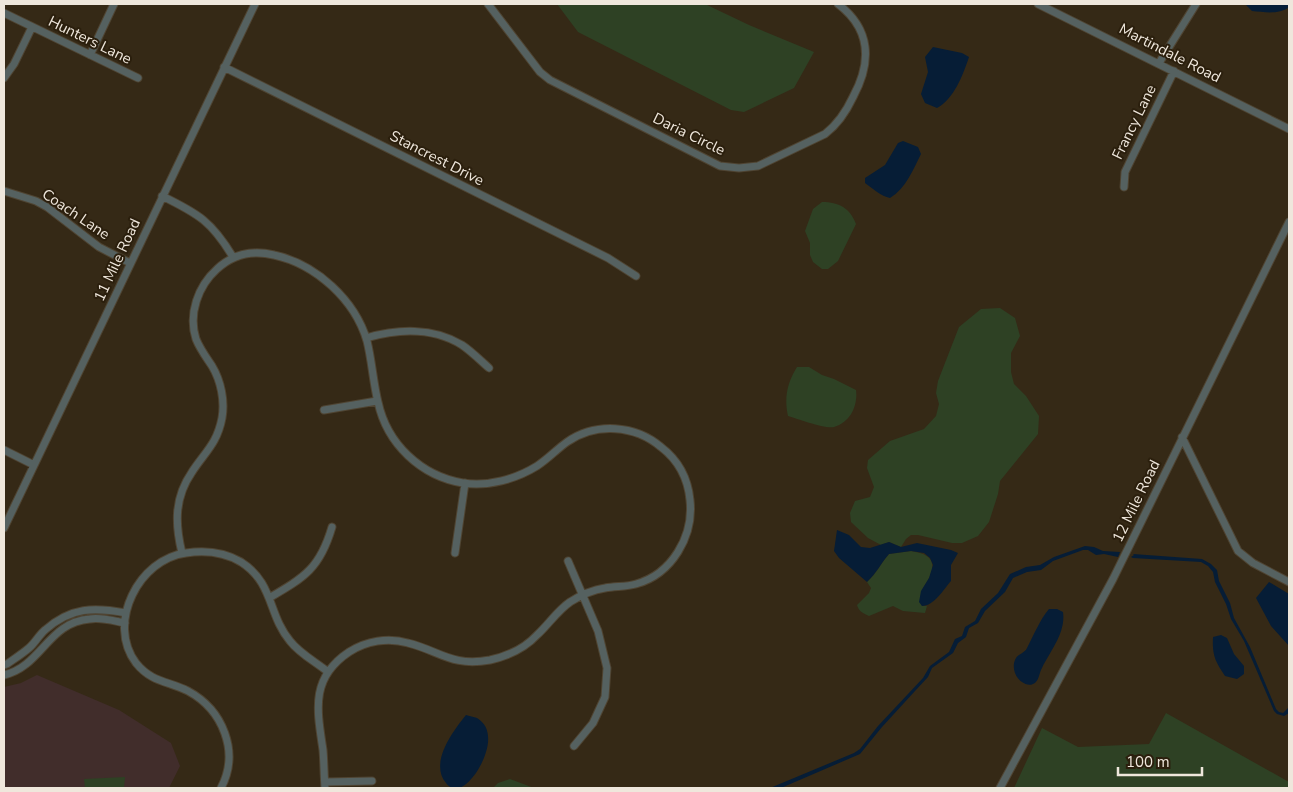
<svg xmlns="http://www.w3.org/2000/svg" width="1293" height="792" font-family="'Nunito Sans',sans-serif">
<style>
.education{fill:#412d2b}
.green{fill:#2e4124}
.water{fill:#061d36}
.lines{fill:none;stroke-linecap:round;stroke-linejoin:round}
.minor-casing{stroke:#4f4432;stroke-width:9}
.minor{stroke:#556160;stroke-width:7}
.labels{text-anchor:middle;stroke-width:4;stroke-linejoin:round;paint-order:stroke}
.street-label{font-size:15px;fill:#efe7dc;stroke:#2b1f0d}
</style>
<rect width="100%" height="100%" fill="#352916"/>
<!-- education -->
<path class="education" d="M37 675 119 710 171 743 180 766 169 788H4V687L21 683Z"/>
<!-- green -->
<path class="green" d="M557 4H705L749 25 814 52 794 88 744 112 731 110 578 32Z
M822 202C839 202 850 208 856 224L838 261 828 269H822L813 262 810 255V243L805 231 813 209Z
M1000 308 1015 318 1020 336 1011 353V372L1014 384 1026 396 1039 416 1038 434 1000 481 998 494 989 522 978 536 962 543H952L918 535H911L906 539 901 547 889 542 881 545 868 538 851 522 850 513 855 501 870 497 874 487 867 468 868 460 890 441 924 429 936 416 939 404 936 393 938 381 959 327 981 309Z
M797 367H809L822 375 834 379 856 390C858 405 851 422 834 427 825 429 798 419 788 416 784 398 787 383 797 367Z
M911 551C930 554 938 561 928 580 926 584 923 587 922 591 920 595 922 602 922 606H927L925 613 903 611 893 606 869 616C863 613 859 612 857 605L869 593 871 588 867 582C876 574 881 563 889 554Z
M1166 713 1289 782V788H1014L1042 728 1078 747 1149 744Z
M125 777 124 788H85L84 779Z
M510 779 534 788H493L498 783Z"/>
<!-- water -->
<path class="water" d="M1245 4H1289V7C1279 15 1264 12 1252 11Z
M933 47 962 53 969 57C963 75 954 99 937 108L925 103 921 94 928 72 925 57Z
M903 141 918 147 921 154C913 170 906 188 890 198 881 196 873 189 865 183V178L885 165 898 143Z
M837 530 849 535 861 547 870 548 889 542 901 547 917 543 951 550 958 553 951 565V581C944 589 934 606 922 606L919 602 921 591 929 578 933 565 930 558 924 553 911 551 889 554C881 563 876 574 867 582L839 558 834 551Z
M1085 546 1094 547 1103 551 1120 552 1118 557 1104 554 1096 555 1088 550H1083L1053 561 1041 570 1027 572 1013 578 1005 592 985 611 978 623 969 628 966 637 958 643 953 653 932 668 928 677 915 691 882 727 860 754 781 788H770L854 753 860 749 878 726 923 678 930 666 949 652 955 639 962 636 965 627 975 621 981 609 998 593 1010 574 1026 567 1040 565 1054 557Z
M1133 554 1202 559 1211 564 1217 570 1219 581 1230 603 1234 618 1250 647 1276 709 1279 712 1283 713 1289 707V713L1284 716 1277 714 1274 711 1244 641 1231 619 1226 604 1215 582 1213 572 1208 566 1201 562 1133 558 1131 557 1134 555Z
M1269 582 1289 594V646L1271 626 1256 598Z
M1049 609H1057L1063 612C1066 633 1050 651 1042 668 1039 673 1039 682 1033 684 1029 686 1025 684 1022 682 1015 678 1011 666 1016 658 1018 654 1025 653 1027 648 1034 635 1039 621 1049 609Z
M1221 635 1227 638 1234 654 1244 666V674L1237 679 1225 676C1215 661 1212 655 1213 637Z
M466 715C469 716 474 717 477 718 497 730 486 758 476 773 472 778 466 786 459 788 454 790 449 787 446 783 429 763 453 731 466 715Z"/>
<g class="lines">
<!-- minor casing -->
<g class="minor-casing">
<path id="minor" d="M488 4 540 72 550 80 720 166 739 168 758 166 825 134C838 124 846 112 853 97 872 62 871 29 838 4
M1038 4 1289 129
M4 13 138 78
M90 55 114 4
M1159 63 1196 4
M224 67 608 258 636 276
M4 78 14 64 32 27
M1124 187 1125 172 1174 71
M4 191 36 201 47 207 99 247 130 263
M162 196C199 214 212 222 233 257
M366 338C397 329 433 327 462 345 471 351 480 360 489 368
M324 410 377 401
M1182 437 1238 551 1253 563 1289 582
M4 450 34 465
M4 528 255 4
M182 553C175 524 174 498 192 472 205 452 217 444 222 418 225 401 221 381 212 366 206 357 200 349 196 339 188 314 198 286 217 269 233 254 253 250 274 255 316 264 355 300 367 341 372 361 373 382 378 402 387 444 421 476 463 483 488 487 516 479 537 466 548 459 557 449 567 442 596 422 635 425 661 447 678 460 688 479 690 500 694 536 672 574 636 584 626 587 616 586 605 588 592 590 581 595 570 602 557 611 549 624 537 635 525 648 508 656 490 660 452 667 440 651 408 643 388 637 366 641 349 652 310 678 317 710 323 750 324 762 324 775 325 788
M455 553 465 483
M568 561 598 631 607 668 605 697 593 723 574 746
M269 598C305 577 320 568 332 527
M4 665 7 664C14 659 22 654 29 648 35 643 39 635 45 630 71 607 94 607 126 613
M4 675C42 666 48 622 90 619 101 617 114 621 125 623
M325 782 372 781
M221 788C240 752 223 710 188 691 169 681 152 683 136 663 106 623 139 559 186 553 206 550 224 552 241 562 274 583 268 615 290 641 300 654 316 662 328 672
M1000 788 1113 579 1289 222"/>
</g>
<!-- minor -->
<use href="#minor" class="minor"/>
</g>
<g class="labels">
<!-- street labels -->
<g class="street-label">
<text transform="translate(90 40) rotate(26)" y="5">Hunters Lane</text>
<text transform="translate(1170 53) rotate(27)" y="5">Martindale Road</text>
<text transform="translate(1134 122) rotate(-64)" y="5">Francy Lane</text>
<text transform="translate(689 134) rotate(26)" y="5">Daria Circle</text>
<text transform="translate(437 158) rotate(27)" y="5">Stancrest Drive</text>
<text transform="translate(76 214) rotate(34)" y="5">Coach Lane</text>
<text transform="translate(117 260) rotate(-65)" y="5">11 Mile Road</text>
<text transform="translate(1136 501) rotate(-64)" y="5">12 Mile Road</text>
</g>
</g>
<!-- border -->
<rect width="1293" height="792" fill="none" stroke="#efe7dc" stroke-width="10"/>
<!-- scale -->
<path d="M1118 767v8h84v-8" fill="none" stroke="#efe7dc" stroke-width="2.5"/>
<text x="1126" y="767" font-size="15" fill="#efe7dc" stroke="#2b1f0d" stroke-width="4" paint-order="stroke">100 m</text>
</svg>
